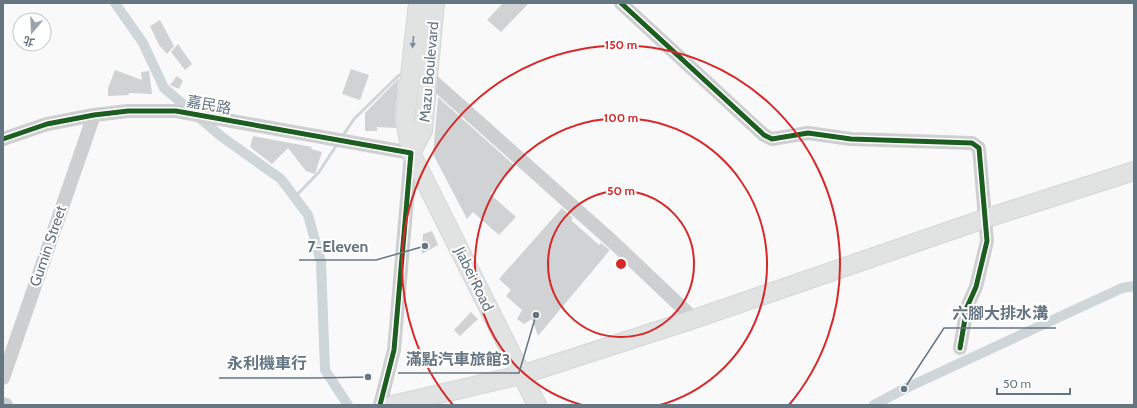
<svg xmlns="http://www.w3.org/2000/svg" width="1137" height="408" font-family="Cabin,'Noto Sans TC',sans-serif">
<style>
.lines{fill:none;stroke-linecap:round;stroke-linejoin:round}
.stream{stroke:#ced6d9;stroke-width:3}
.canal{stroke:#ced6d9;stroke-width:10}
.building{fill:#d0d2d3}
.major-casing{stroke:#d5d6d7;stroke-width:20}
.minor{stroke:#cecfd0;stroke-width:14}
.major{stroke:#e1e2e2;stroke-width:18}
.cycleway-casing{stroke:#fff;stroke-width:8}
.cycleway{stroke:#1b5e20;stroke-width:5}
.oneway{fill:#7e8c96}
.ring{fill:none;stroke:#d62828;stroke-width:2}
.labels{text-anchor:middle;stroke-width:4;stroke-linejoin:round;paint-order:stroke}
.street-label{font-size:15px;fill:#657683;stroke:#fff}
.centre{fill:#d62828;stroke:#fff;stroke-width:2}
.ring-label{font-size:12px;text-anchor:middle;font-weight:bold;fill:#d62828;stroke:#fff;stroke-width:4;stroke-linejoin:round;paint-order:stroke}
.leader{fill:none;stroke:#657683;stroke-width:1.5}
.callout-dot{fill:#657683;stroke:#fff;stroke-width:1.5}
.callout-label{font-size:16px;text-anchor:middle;font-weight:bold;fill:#657683;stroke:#fff;stroke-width:4;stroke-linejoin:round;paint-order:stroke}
</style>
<rect width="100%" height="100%" fill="#f9f9f9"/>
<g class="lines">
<!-- stream -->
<path class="stream" d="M342 137 354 119 399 75
M294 198 319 172 338 143"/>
<!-- canal -->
<path class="canal" d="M115 3 143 43 164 88 222 137 281 179 308 215 321 262 325 370 348 405
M874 405 904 389 1122 288 1134 286"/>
</g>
<!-- building -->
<path class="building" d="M503 3H529L501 32 487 20Z
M160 20 174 46 167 54 159 45 150 26Z
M178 44 192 64 185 70 171 52Z
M351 69 369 75 360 100 342 94Z
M115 70 142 80 141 72 149 71 152 94 129 93V95L108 96V88Z
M177 76 183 81 179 89 170 85Z
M399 78 395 119 396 128 377 127V131H365V113Z
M438 97 515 166 490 194 516 217 499 235 473 212 467 219 433 154Z
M253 136 312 147 311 149 322 152 315 174 306 171 288 148 272 164 250 147Z
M562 208 573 218 571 220 599 245 601 243 610 250 538 336 532 319 524 324 517 319 522 310 506 296 511 290 499 279Z
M432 231 438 245 422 254 423 234Z
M471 312 478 319 460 336 454 330Z"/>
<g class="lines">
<!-- major casing -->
<g class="major-casing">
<path id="major" d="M418 3 405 120 411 153 537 405
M411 153 423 131 435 3
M392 405 521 375 694 319 984 219 1134 171"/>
</g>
<!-- minor -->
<path class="minor" d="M621 3 764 135 772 139 808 133 851 139 972 143 979 148 987 241 976 287 967 307 960 348
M428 77 614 243 694 319
M3 139 47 124 94 115 128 111H176L411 153 394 350 380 405
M3 378 94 115
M3 404 6 405"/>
<!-- major -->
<use href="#major" class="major"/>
<!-- cycleway casing -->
<g class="cycleway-casing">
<path id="cycleway" d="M621 3 764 135 772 139 808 133 851 139 972 143 979 148 987 241 976 287 967 307 960 348
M3 139 47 124 94 115 128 111H176L411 153 394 350 380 405"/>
</g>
<!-- cycleway -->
<use href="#cycleway" class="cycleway"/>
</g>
<!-- one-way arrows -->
<defs><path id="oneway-solid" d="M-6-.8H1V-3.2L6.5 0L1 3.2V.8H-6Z"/></defs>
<use class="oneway" href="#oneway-solid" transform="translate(413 42) rotate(96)"/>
<!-- distance rings -->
<g class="ring">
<circle cx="621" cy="264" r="73"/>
<path d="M582 405A146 146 0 1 1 660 405"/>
<path d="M453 405A219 219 0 1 1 789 405"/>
</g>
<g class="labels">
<!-- street labels -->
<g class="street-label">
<text transform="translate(429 72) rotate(-85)" y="5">Mazu Boulevard</text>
<text transform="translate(209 105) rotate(10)" y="5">嘉民路</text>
<text transform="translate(48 246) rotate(-71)" y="5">Gumin Street</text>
<text transform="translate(474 279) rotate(64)" y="5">Jiabei Road</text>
</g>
</g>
<circle cx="621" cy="264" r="6" class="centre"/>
<g class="ring-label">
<text x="621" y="49">150 m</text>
<text x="621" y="122">100 m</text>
<text x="621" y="195">50 m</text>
</g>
<!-- callouts -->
<path class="leader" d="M425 246L376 260H299M904 389L944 328H1056M536 315L519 373H398M368 377L315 378H219"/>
<g class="callout-dot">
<circle cx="425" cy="246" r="4"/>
<circle cx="904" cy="389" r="4"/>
<circle cx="536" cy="315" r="4"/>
<circle cx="368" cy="377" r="4"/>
</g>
<g class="callout-label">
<text x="338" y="252">7-Eleven</text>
<text x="1000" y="319">六腳大排水溝</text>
<text x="458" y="365">滿點汽車旅館3</text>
<text x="267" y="369">永利機車行</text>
</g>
<!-- border -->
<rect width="1137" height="408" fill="none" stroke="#657683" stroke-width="8"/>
<!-- north arrow -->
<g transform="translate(32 32) rotate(199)"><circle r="19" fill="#ffffff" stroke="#c1c8cd"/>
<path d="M0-3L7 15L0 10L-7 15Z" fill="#99a4ac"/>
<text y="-6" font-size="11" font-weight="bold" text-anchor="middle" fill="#657683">北</text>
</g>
<!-- scale -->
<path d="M997 388v6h73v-6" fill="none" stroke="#657683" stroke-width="2"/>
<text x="1003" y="388" font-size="12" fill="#657683" stroke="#ffffff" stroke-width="3" paint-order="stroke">50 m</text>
</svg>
